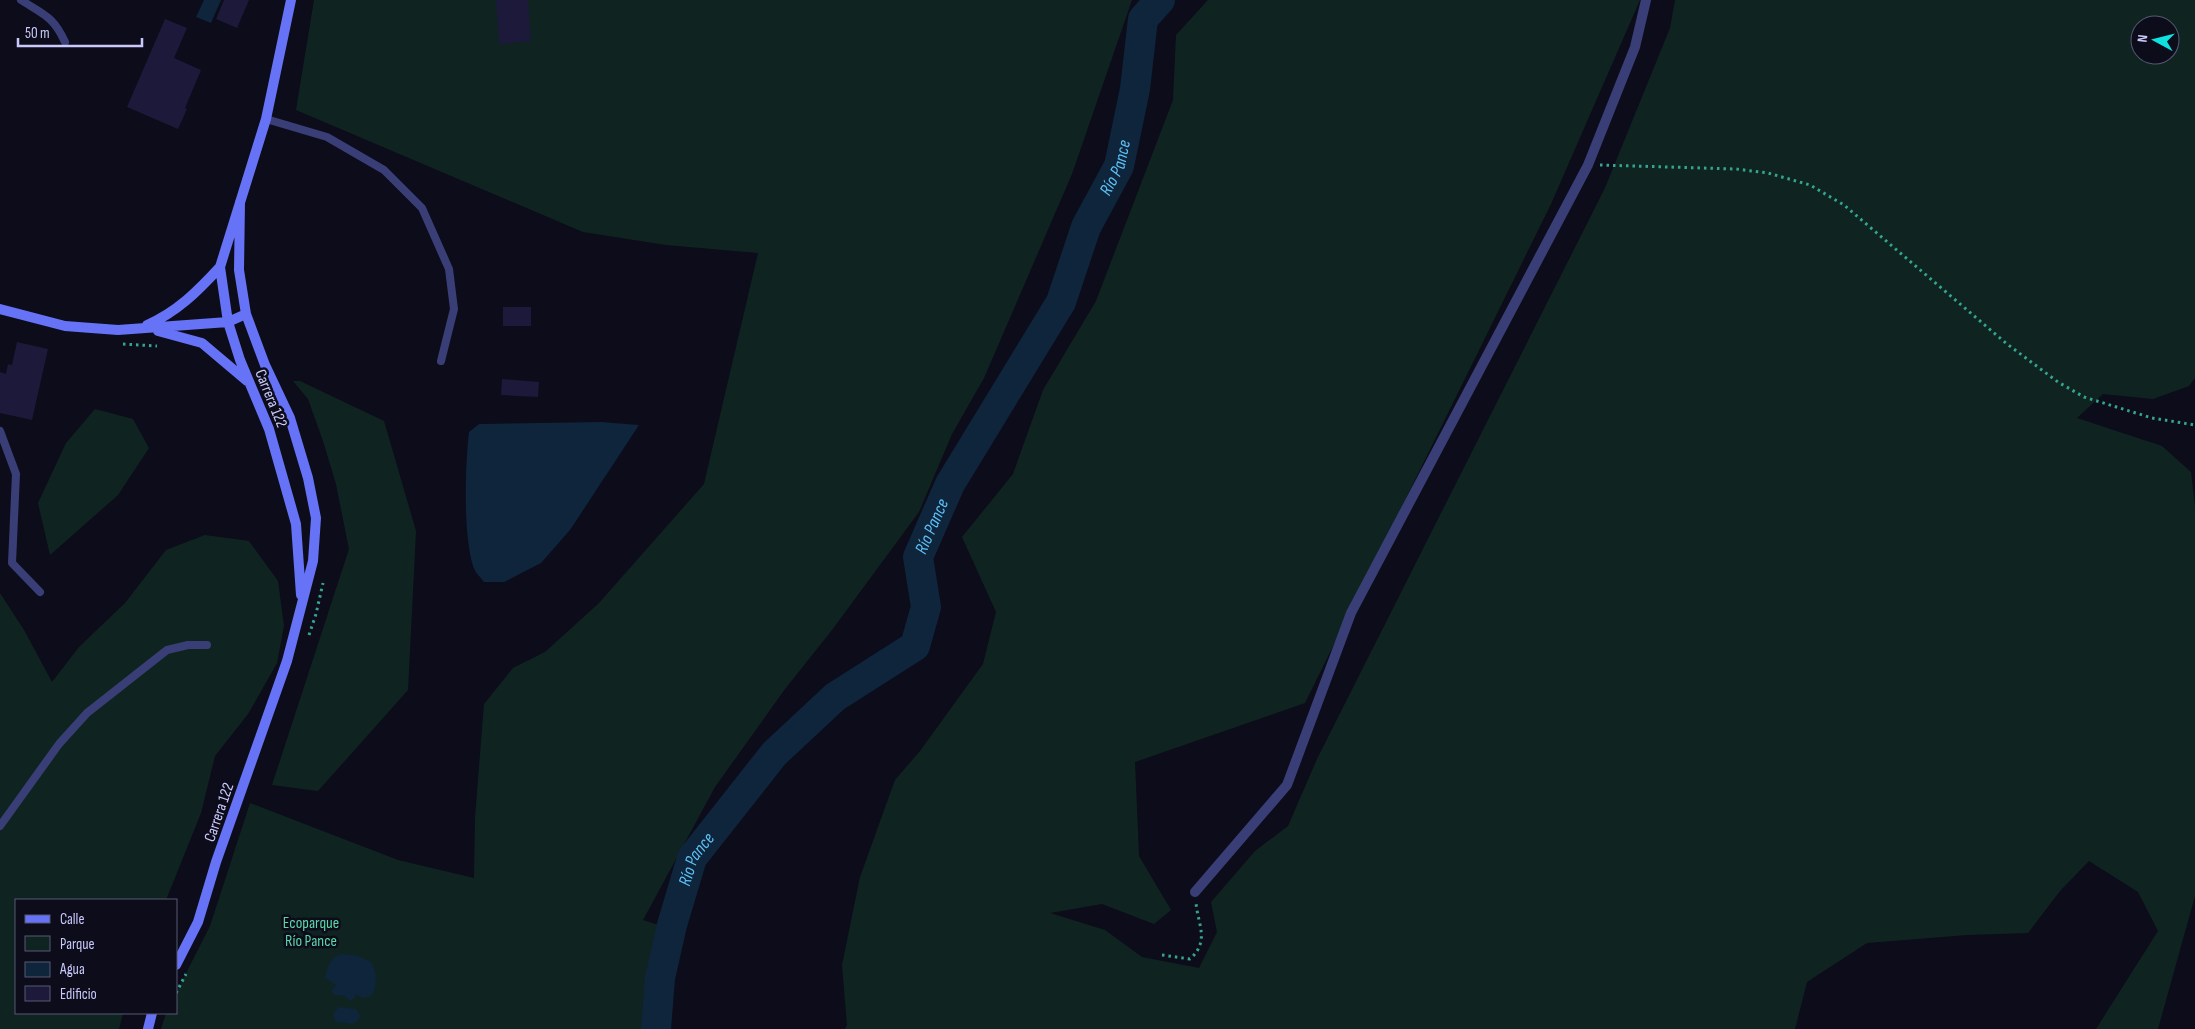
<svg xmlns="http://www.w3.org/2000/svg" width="2195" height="1029" font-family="'Sofia Sans Condensed',sans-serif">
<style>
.green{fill:#0f2421;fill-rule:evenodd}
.water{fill:#0e253c}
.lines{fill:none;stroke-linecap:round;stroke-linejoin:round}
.river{stroke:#0e253c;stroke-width:30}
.building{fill:#1c193a}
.path{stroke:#33a591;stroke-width:3;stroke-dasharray:2.5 4;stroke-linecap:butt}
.lane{stroke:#3a3e77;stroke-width:8}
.street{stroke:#3a3e77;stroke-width:10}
.secondary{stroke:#6673f6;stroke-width:10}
.labels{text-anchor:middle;stroke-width:5;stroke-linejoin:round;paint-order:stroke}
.street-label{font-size:16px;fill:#c9c9fc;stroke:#0d0c1a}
.park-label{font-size:16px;fill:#5bd6a9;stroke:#0d0c1a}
.water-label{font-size:18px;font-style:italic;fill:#5dc0f5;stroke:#0d0c1a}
</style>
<rect width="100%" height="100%" fill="#0d0c1a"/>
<!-- green -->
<path class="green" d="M314 0H1132L1072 174 984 378 952 434 919 512 832 630 785 689 715 787 643 920 655 924 672 925 660 978 656 1029H161L166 1013H176V993L210 926 250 803 398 860 474 878 475 818 484 704 513 668 545 652 599 603 704 484 758 253 666 245 583 232 296 110Z
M1208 0H1640L1551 204 1305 703 1135 762 1139 856 1171 910 1154 924 1102 904 1050 913 1105 930 1142 957 1199 968 1217 932 1211 902 1255 851 1288 826 1317 759 1605 188 1670 28 1675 0H2195V378L2189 386 2153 399 2103 394 2077 418 2162 446 2191 472 2195 507V896L2158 1029H2096L2158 931 2138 892 2089 861 2060 891 2028 933 1967 935 1867 943 1807 982 1795 1029H845L847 1025 842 965 860 877 895 780 920 751 983 664 996 612 962 537 1013 474 1043 390 1096 301 1173 100 1176 35ZM2140 25H2170V55H2140Z
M293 381H300L384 421 416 531 408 690 318 791 272 785 349 549 336 484 323 441 308 399Z
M95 409 133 419 149 448 118 495 50 555 38 503 66 443Z
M205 535 249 541 278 581 284 626 277 663 248 714 215 756 201 813 166 900H16V1013H123L119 1029H0V593L24 630 52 682 79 647 125 603 166 550Z"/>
<!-- water -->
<path class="water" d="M204 0H221L211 23 196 17Z
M601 422 639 425 570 530 541 563 504 582H484C480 577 475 572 473 566 463 532 465 468 469 432L479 424Z
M342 954 358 956 371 962C377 972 378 987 371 996L363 998 355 994V998L350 1001 345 996 334 995 331 991 336 985 325 978C327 967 330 957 342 954Z
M338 1007 356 1009 360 1015 359 1019 353 1024 336 1022 333 1015Z"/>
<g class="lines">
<!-- river -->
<path class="river" id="s1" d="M656 1029 660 978 672 925 692 858 774 754 835 697 915 646 926 607 918 557 950 484 1061 302 1086 227 1119 166 1135 89 1143 19 1160 0"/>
</g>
<!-- building -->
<path class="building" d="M224 0H249L237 28 216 19Z
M496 0H528L531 41 499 44Z
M165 19 187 28 174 58 201 70 185 108 187 109 178 129 127 107Z
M503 307H531V326H503Z
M17 342 48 349 32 420 0 413V372L6 374 8 364 12 365Z
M502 379 539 382 538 397 501 395Z"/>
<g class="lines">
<!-- path -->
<path class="path" d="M1600 165 1736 169 1768 173 1810 185 1844 205 2007 344 2058 382 2084 397 2152 418 2195 425
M123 344 157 346
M309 635 316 614 323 583
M1162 955 1190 959C1210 941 1198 925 1196 903
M176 993 186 974"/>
<!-- lane -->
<path class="lane" d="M21 0C44 15 53 16 65 42
M266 119 327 137 384 170 422 208 449 269 454 309 441 361
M0 431 16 474 12 563 40 592
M0 826 59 744 87 713 167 650 188 645H207"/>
<!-- street -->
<path class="street" d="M1195 892 1287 785 1351 613 1588 165 1635 47 1646 0"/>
<!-- secondary -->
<path class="secondary" d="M291 0 266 119 220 267 228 322 240 360 269 429 296 524 301 595
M0 309 65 326 118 330 228 322 246 314
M147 325C177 312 198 291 220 267
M158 331 202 343 247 381
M176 965 198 922 216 862 287 661 313 561 316 518 308 478 290 418 265 365 246 314 239 270 240 202
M148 1029 152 1013"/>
</g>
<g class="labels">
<!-- street labels -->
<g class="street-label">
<text transform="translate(272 398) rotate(68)" y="6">Carrera 122</text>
<text transform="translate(218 812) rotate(-71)" y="6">Carrera 122</text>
</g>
<!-- park labels -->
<g class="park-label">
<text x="311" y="928">Ecoparque<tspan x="311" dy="18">Río Pance</tspan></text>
</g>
<!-- water labels -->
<g class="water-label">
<text dy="6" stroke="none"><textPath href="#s1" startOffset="1016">Río Pance</textPath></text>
<text dy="6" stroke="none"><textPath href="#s1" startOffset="611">Río Pance</textPath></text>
<text dy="6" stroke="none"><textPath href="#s1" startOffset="176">Río Pance</textPath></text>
</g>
</g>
<!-- legend -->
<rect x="15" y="899" width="162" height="115" fill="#0d0c1a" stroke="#585874"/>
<rect x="25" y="915" width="25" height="8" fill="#6673f6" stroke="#585874"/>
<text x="60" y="924" font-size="15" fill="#c9c9fc">Calle</text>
<rect x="25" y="936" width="25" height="15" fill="#0f2421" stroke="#585874"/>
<text x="60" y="949" font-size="15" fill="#c9c9fc">Parque</text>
<rect x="25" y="962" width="25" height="15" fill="#0e253c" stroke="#585874"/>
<text x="60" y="974" font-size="15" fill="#c9c9fc">Agua</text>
<rect x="25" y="986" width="25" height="15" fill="#1c193a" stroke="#585874"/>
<text x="60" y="999" font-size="15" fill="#c9c9fc">Edificio</text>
<!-- north arrow -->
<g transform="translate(2155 40) rotate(277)"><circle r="24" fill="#0d0c1a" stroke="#585874"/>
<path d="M0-4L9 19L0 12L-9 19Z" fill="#0ee2df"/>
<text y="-8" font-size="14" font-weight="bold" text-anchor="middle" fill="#c9c9fc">N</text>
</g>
<!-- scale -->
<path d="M18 38v8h124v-8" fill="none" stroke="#c9c9fc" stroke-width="2.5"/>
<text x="25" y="38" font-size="15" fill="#c9c9fc" stroke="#0d0c1a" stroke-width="4" paint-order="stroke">50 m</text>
</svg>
